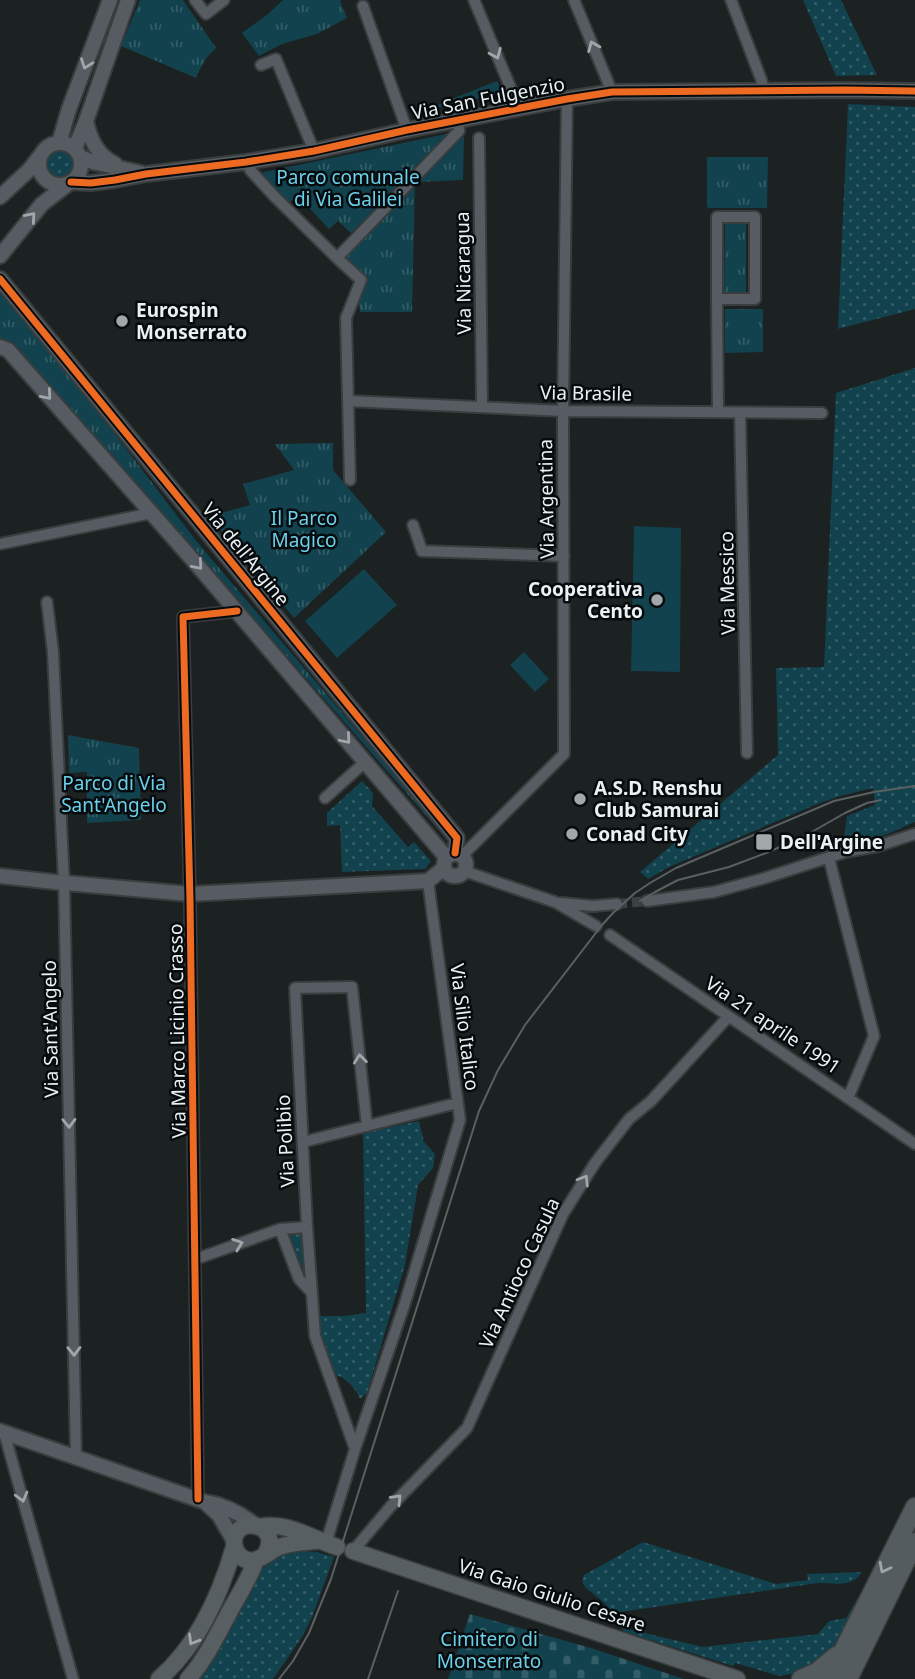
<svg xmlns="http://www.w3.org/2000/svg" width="915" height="1679" font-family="'Noto Sans',sans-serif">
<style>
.grass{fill:url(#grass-dots)}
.cemetery{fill:url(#cemetery-stones)}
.park{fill:url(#park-tufts)}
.pitch{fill:#11424d}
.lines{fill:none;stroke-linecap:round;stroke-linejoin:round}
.minor-tunnel{stroke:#3b4041;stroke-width:10;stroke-dasharray:10 5;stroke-linecap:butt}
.minor-casing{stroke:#3a3d3e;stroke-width:14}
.tertiary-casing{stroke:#3a3d3e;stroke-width:18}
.secondary-casing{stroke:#3a3d3e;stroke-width:19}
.trunk-casing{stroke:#3a3d3e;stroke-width:21}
.minor{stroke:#565c61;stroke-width:10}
.tertiary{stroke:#565c61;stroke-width:14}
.secondary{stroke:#585f63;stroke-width:16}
.trunk{stroke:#545c60;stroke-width:18}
.tram{stroke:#5b6063;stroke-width:2}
.cycleway-casing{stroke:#070b0d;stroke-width:11}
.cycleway{stroke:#ed6a23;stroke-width:7}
.oneway{stroke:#a0a6aa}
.oneway2{stroke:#9fa6a9}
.oneway3{stroke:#a1a8aa}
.poi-dot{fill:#a2a8a9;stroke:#070b0d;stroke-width:2.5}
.labels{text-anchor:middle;stroke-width:5;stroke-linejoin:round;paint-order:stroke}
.street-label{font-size:19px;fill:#eaf1f2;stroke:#070b0d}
.park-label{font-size:19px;fill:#6bd1eb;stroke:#070b0d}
.poi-label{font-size:19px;font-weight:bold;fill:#eaf1f2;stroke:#070b0d;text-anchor:start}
</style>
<defs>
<pattern id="grass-dots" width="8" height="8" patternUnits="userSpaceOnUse" patternTransform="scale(1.75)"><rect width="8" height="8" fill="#11424d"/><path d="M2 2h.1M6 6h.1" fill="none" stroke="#345e67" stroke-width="1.8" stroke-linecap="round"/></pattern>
<pattern id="cemetery-stones" width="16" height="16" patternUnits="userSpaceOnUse" patternTransform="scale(1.75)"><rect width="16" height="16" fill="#11424d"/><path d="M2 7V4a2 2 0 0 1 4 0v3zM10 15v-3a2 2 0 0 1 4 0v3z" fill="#345e67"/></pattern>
<pattern id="park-tufts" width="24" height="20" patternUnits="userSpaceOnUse" patternTransform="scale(1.75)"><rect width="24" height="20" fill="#11424d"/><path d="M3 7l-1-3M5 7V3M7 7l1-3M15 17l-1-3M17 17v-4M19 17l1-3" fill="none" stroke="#345e67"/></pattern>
</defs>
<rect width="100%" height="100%" fill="#1c2122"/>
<!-- grass -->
<path class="grass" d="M803 0H841L877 75 836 76Z
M848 104 915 107V309L838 329Z
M44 165a15 15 0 1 1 30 0a15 15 0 1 1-30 0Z
M915 368V822L871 841 838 849 844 838 847 816 875 805 873 788 840 796 815 805 669 867 648 879 640 872 778 755 776 668 824 667 836 393Z
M362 781 373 793 372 806 408 847 414 842 431 861 425 869 342 872 340 825 327 826V813Z
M419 1121 424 1142 435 1154 433 1168 418 1185 405 1265 367 1393 360 1399C357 1390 345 1376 335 1375L321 1336 320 1316H344L366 1313 363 1133Z
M303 1233 305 1273 287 1234Z
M643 1542 776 1584 808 1580 807 1574 862 1572C853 1588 835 1583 818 1583L614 1613 602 1601 585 1587 582 1582 584 1575Z
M302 1551 317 1552 334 1557 312 1617 302 1637 273 1679H199L223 1640 263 1568 275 1558 290 1552Z
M874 1571 845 1635 831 1654 802 1672 779 1676 735 1663 733 1666 625 1632 620 1627 703 1647 818 1634 829 1621 846 1618Z"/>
<!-- cemetery -->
<path class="cemetery" d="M470 1614 591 1648 684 1679H448Z"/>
<!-- park -->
<path class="park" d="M140 0H183L216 48C206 56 201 67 196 78L121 46Z
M283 0H342L340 1 347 18 317 34 282 44 259 56 242 33 268 14Z
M497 81 503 93 419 112Z
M451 133 351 233 338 221 329 229 298 196 287 204 260 173Z
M460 137H464L463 180 418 182Z
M707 157H768L767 208H707Z
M415 182 412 312H360L355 272 342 261Z
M725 224H746V294H724Z
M0 290 96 409 197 542 452 842 451 844 80 420 10 345 0 340Z
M725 309H763V352L725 353Z
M333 443V470L386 532 294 618 210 518 217 514 250 505 243 484 294 470 275 444Z
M68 735 139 748 141 820 87 823V772L69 773Z"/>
<!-- pitch -->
<path class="pitch" d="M634 526 681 528 680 672 631 671Z
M364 569 397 605 337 658 305 621Z
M524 652 549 679 535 692 510 665Z"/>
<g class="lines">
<!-- minor-tunnel -->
<path class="minor-tunnel" d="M617 904 647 901"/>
<!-- minor casing -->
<g class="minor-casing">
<path id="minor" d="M195 0 206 14 224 0
M474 0 519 108
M574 0 612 92
M731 0 761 79 764 90
M363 6 407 130
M261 65 276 59 314 151
M479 138 482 407
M246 162 251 171 274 196 337 258 459 131 458 120
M717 217H755V299H717Z
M337 258 361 280 346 318 350 480
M717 299 718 412
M349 401 563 411 822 413
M740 413 747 753
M413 525 422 551 564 556
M0 544 152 513
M47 602 53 652 64 883 76 1456
M325 798 365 762
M462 856 564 754 563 411 567 99
M829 858 874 1036 848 1098
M464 871 555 902 596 926
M647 901 714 892 765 878 845 852 878 846 915 834
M561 903 593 906 617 904
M610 935 915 1144
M303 1142 457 1103
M280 1229 299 1279 312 1293
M196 1259 280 1229 307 1227
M4 1432 73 1679
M355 1449 315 1336 307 1227 295 988 352 987 367 1126
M198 1499 190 900 183 617 237 611
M326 1543 355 1449 405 1303 460 1120 428 881
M353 1551 391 1506 467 1428 563 1214 595 1163 629 1119 651 1101 728 1017"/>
</g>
<!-- tertiary casing -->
<g class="tertiary-casing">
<path id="tertiary" d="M86 121C90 139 97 155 115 164
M39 164a21 21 0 1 1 42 0a21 21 0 1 1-42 0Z
M59 143 69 109 110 0
M75 148 86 121 128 0
M80 157 93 162 141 173
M71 182 91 183 115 180 146 174 246 162 314 151 407 130 567 99 612 92 845 90 915 91
M0 197 29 170 40 156
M0 256 42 204 68 184
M0 279 457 838 455 853
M0 347 8 350 199 567 446 857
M444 865a11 11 0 1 1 22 0a11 11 0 1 1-22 0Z
M0 876 55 882 190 894 428 881 444 868
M0 1431 205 1502C224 1505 240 1513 255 1525
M206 1503 219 1515 234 1541"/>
</g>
<!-- secondary casing -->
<g class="secondary-casing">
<path id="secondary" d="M260 1527C288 1521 312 1539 337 1547
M353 1551 737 1679
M266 1553C282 1524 236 1514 234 1541 234 1547 236 1552 240 1556 244 1560 250 1561 255 1560 263 1558 272 1550 279 1547 291 1543 305 1542 317 1541
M159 1679C198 1645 220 1596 234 1547
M188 1679C206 1659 218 1633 231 1609 240 1593 250 1577 256 1560"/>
</g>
<!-- trunk casing -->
<g class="trunk-casing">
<path id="trunk" d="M801 1679 817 1672 836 1656
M829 1679 915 1507
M848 1679 915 1542"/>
</g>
<!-- minor -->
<use href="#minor" class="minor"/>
<!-- tertiary -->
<use href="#tertiary" class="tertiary"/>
<!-- secondary -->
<use href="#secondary" class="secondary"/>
<!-- trunk -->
<use href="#trunk" class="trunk"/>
<!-- tram -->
<path class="tram" d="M640 901 655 892 678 880 729 867 766 853 803 837 845 813 867 803 881 800
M279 1679 293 1661 309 1633 331 1579 479 1111 498 1070 525 1025 602 925 613 913 635 893 650 883 676 868 834 801 874 792 915 786
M368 1679 398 1591"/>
<!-- cycleway casing -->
<g class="cycleway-casing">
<path id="cycleway" d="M71 182 91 183 115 180 146 174 246 162 314 151 407 130 567 99 612 92 845 90 915 91
M0 279 457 838 455 853
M198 1499 190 900 183 617 237 611"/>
</g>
<!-- cycleway -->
<use href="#cycleway" class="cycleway"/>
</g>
<!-- one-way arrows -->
<defs><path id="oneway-chevron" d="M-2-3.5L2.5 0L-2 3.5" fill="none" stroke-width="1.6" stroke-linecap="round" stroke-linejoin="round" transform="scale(1.75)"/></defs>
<g class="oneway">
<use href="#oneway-chevron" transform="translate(593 46) rotate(-112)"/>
<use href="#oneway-chevron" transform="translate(496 54) rotate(67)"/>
<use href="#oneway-chevron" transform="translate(86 64) rotate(110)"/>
<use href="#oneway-chevron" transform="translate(31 217) rotate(-49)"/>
<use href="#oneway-chevron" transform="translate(47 395) rotate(49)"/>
<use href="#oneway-chevron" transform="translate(198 565) rotate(49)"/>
<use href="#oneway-chevron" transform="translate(346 739) rotate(50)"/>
<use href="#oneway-chevron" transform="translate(360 1059) rotate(-96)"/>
<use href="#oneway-chevron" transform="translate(69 1123) rotate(89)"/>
<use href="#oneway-chevron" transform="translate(584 1180) rotate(-58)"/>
<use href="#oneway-chevron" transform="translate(238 1244) rotate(-20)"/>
<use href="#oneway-chevron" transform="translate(74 1351) rotate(89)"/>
<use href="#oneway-chevron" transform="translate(22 1497) rotate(75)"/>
<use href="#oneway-chevron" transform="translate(397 1499) rotate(-46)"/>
</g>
<use class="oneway2" href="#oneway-chevron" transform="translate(884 1568) rotate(117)"/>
<use class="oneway3" href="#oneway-chevron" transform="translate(193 1640) rotate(121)"/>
<!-- markers -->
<g class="poi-dot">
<circle cx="122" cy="321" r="7"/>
<circle cx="657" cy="600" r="7"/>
<circle cx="580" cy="799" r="7"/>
<circle cx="572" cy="834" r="7"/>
<rect x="755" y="833" width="18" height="18" rx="3.5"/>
</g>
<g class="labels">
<!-- street labels -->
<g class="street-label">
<text transform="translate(488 98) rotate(-11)" y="7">Via San Fulgenzio</text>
<text transform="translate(463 273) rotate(-91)" y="7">Via Nicaragua</text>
<text transform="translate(586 393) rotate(1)" y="7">Via Brasile</text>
<text transform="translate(546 499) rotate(-91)" y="7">Via Argentina</text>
<text transform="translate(246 554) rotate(51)" y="7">Via dell'Argine</text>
<text transform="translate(727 583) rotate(-91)" y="7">Via Messico</text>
<text transform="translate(773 1025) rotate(34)" y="7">Via 21 aprile 1991</text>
<text transform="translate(465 1027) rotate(83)" y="7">Via Silio Italico</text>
<text transform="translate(50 1029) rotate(-91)" y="7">Via Sant'Angelo</text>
<text transform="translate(177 1031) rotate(-91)" y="7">Via Marco Licinio Crasso</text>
<text transform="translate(285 1141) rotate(-93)" y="7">Via Polibio</text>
<text transform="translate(519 1273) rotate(-65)" y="7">Via Antioco Casula</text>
<text transform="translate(552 1595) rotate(18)" y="7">Via Gaio Giulio Cesare</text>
</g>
<!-- park labels -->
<g class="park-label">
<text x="348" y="184">Parco comunale<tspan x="348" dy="22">di Via Galilei</tspan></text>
<text x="304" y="525">Il Parco<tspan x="304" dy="22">Magico</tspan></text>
<text x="114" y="790">Parco di Via<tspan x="114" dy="22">Sant'Angelo</tspan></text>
<text x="489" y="1646">Cimitero di<tspan x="489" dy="22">Monserrato</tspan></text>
</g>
<!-- poi labels -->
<g class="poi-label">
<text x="136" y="317">Eurospin<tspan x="136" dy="22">Monserrato</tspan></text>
<text x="643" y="596" text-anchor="end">Cooperativa<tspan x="643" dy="22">Cento</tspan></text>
<text x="594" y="795">A.S.D. Renshu<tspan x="594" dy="22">Club Samurai</tspan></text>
<text x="586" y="841">Conad City</text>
<text x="780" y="849">Dell'Argine</text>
</g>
</g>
</svg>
